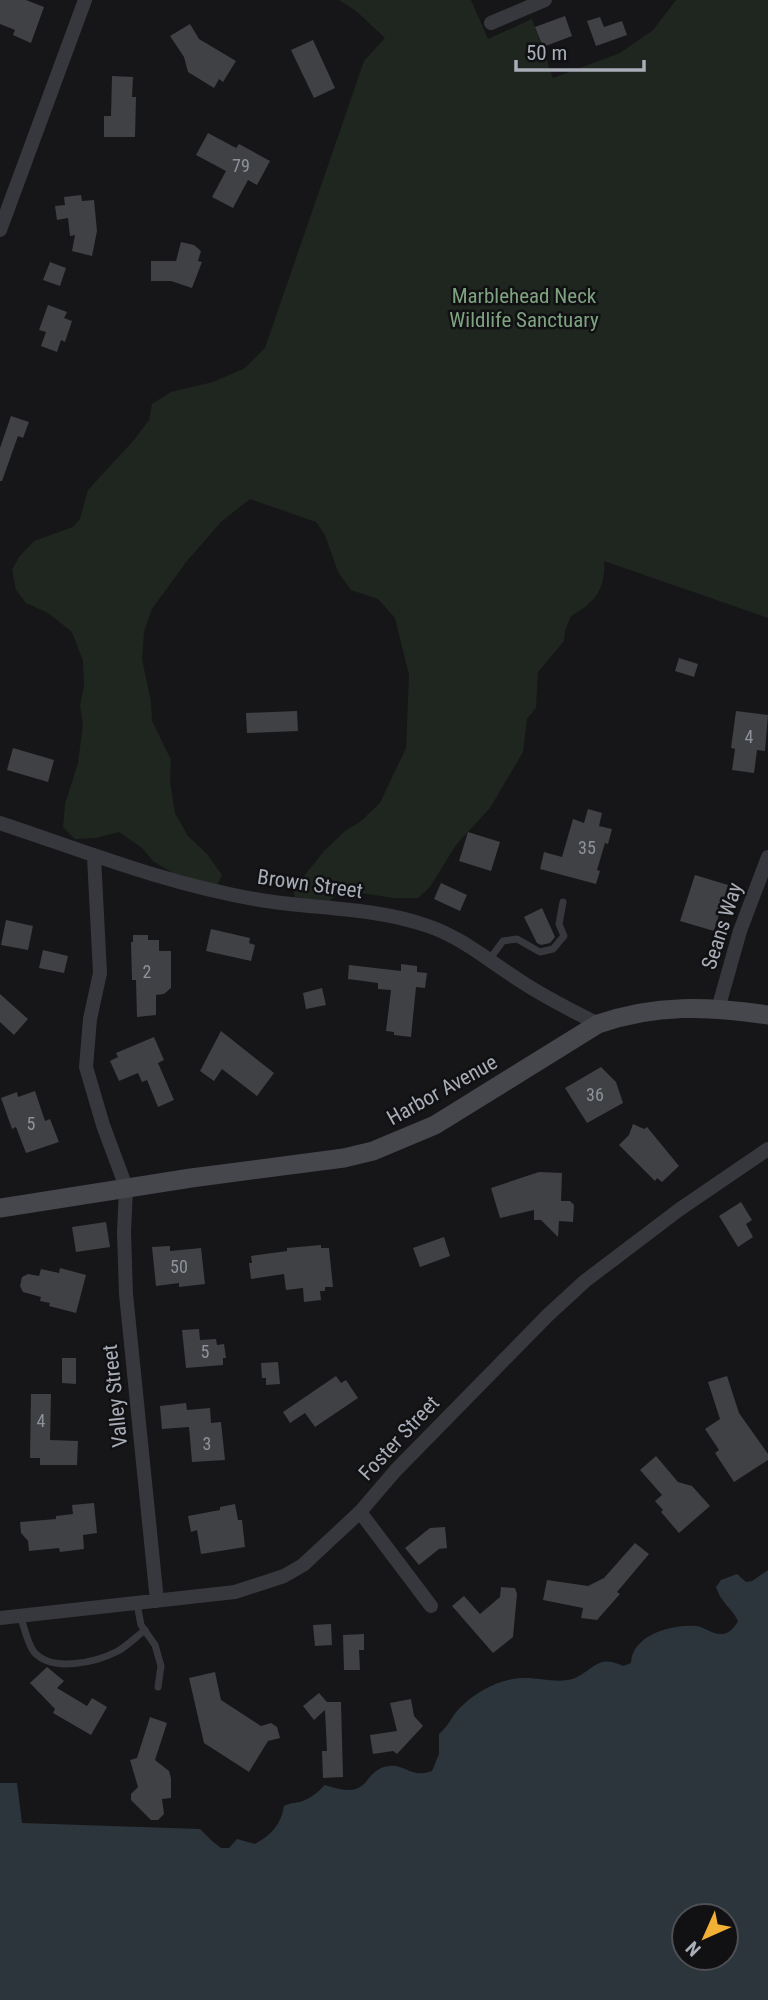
<svg xmlns="http://www.w3.org/2000/svg" width="768" height="2000" font-family="'Roboto Condensed',sans-serif">
<style>
.green{fill:#1e261f}
.water{fill:#2c353c;fill-rule:evenodd}
.building{fill:#404145}
.lines{fill:none;stroke-linecap:round;stroke-linejoin:round}
.lane{stroke:#37383d;stroke-width:7}
.street{stroke:#37383d;stroke-width:14}
.secondary{stroke:#45474d;stroke-width:19}
.labels{text-anchor:middle;stroke-width:5;stroke-linejoin:round;paint-order:stroke}
.number-label{font-size:18px;fill:#8e929b}
.park-label{font-size:21px;fill:#7fa381;stroke:#111113}
.street-label{font-size:21px;fill:#a8adb8;stroke:#111113}
</style>
<rect width="100%" height="100%" fill="#161618"/>
<!-- green -->
<path class="green" d="M339 0H471L488 39 532 19 553 78 620 53 653 30 676 0H768V618L604 561C606 589 594 604 571 616L565 631 564 641 538 672 536 708 527 719 523 752 490 808 456 845 430 887 418 898H393L343 890 328 902 295 897 293 890 324 851 346 830 360 822 380 803 406 748 409 675 395 618 378 599 351 590 338 572 325 535 316 522 250 499 221 522 187 561 152 609 144 632 142 659 151 702 152 721 171 760 170 781 175 813 188 836 207 854 222 875 217 885 201 889 154 862 142 848 119 832 95 838 75 839 63 827 65 804 78 763 83 724 80 706 84 686 83 661 72 632 48 613 26 603 16 590 12 570 19 557 34 541 73 527 80 519 88 490 134 440 149 420 152 404 171 392 213 382 245 368 265 348 364 61 385 38 356 11Z"/>
<!-- water -->
<path class="water" d="M768 1570V2000H0V1783H17L22 1823 200 1829 212 1841 221 1848H229L237 1839 255 1844C271 1835 281 1825 284 1806 290 1803 294 1803 300 1802 310 1799 318 1792 325 1785 374 1802 360 1770 389 1766 406 1764 411 1779 432 1771L439 1754V1734C449 1726 453 1713 463 1705 478 1690 504 1677 526 1678 540 1678 561 1684 575 1678 595 1669 598 1654 623 1666L631 1663C632 1635 672 1624 696 1626 705 1627 713 1635 722 1634 729 1634 735 1627 738 1621 732 1608 721 1603 716 1587L721 1580 737 1574 746 1582 752 1581ZM726 1916V1958H684V1916Z"/>
<!-- building -->
<path class="building" d="M0 0H26L44 7 31 43 13 35 15 30 0 24Z
M565 16 572 36 543 47 535 27Z
M600 17 604 27 622 21 627 35 596 46 587 21Z
M190 24 199 39 236 61 223 82 219 79 214 88 188 72 184 57 170 36Z
M313 40 335 88 314 98 291 50Z
M112 76 133 77 132 97H136L135 137H104V116H111Z
M208 133 236 148 239 144 270 161 257 185 248 180 233 208 212 197 226 171 196 155Z
M81 195 82 201 94 200 97 231 92 256 72 251 75 235 70 236 68 218 57 220 55 206 65 205 64 197Z
M181 242 194 245 201 251 198 261 202 262 192 288 171 281H151V261H176Z
M50 262 66 268 60 286 43 280Z
M48 305 67 312 64 318 72 321 65 342 61 340 57 352 41 346 46 332 39 330Z
M11 416 29 422 23 438 18 436 2 481H0V448Z
M679 658 698 664 694 677 675 671Z
M297 711 298 731 247 733 246 713Z
M736 711 768 715 765 751 757 750 754 773 732 770 735 749 731 748Z
M13 748 54 760 48 782 7 770Z
M588 809 602 813 599 826 612 829 608 844 605 843 597 870 600 871 596 884 540 869 544 852 562 857 573 819 584 823Z
M468 832 500 842 491 871 459 861Z
M695 875 728 885 714 931 680 921Z
M441 883 467 895 460 911 434 899Z
M542 908 555 937 550 943 541 945 537 943 524 917Z
M6 920 33 926 28 950 1 945Z
M211 929 250 938 249 943 255 945 251 961 206 951Z
M133 935H148V940H159V951H171V988L164 994 156 995V1015L137 1017 136 980H132L131 942H133Z
M43 950 68 956 64 973 39 968Z
M401 964 417 966V972L427 973 425 988 416 987 411 1037 394 1035V1032L386 1031 391 990 378 989V983L348 979 349 965 401 971Z
M322 988 326 1005 306 1009 303 993Z
M0 994 28 1019 14 1035 0 1022Z
M221 1031 274 1073 257 1096 222 1069 214 1081 200 1071Z
M154 1037 164 1060 158 1063 174 1100 158 1107 147 1080 142 1082 138 1073 119 1081 110 1061 118 1057 116 1053Z
M601 1067 616 1082 623 1103 587 1123 565 1088Z
M35 1091 45 1121 50 1119 59 1142 26 1153 16 1127 12 1129 1 1098 17 1092 18 1097Z
M633 1124 644 1129 647 1127 679 1166 662 1182 657 1178 655 1181 619 1145 629 1135Z
M539 1172 562 1173 561 1201H570L574 1205 573 1222 559 1221 558 1237 541 1220H534V1210L500 1218 491 1188Z
M741 1202 752 1220 746 1224 753 1237 738 1247 719 1216Z
M106 1222 110 1247 76 1252 72 1227Z
M444 1237 450 1256 420 1267 413 1248Z
M321 1245V1248H329L333 1287H325V1291H320L321 1300 304 1302 303 1288 286 1290 284 1274 251 1279 249 1263H252L251 1256 287 1251V1248Z
M170 1246V1251L201 1248 205 1284 179 1287V1283L156 1286 152 1247Z
M60 1268 86 1275 76 1313 49 1306 50 1303 40 1301 41 1297 23 1292 20 1286 22 1277 28 1274 39 1276 41 1269 59 1273Z
M199 1329 200 1340 216 1339 217 1345 224 1344 226 1358H223V1365L186 1368 182 1330Z
M62 1358H76V1384L62 1383Z
M278 1362 280 1384 266 1385V1378H262L261 1363Z
M336 1376 341 1383 346 1380 358 1398 315 1427 305 1413 290 1423 283 1412Z
M727 1376 739 1413 768 1454V1460L734 1482 715 1453 719 1450 705 1429 720 1419 708 1382Z
M31 1394H51L50 1440 78 1441 77 1465H40V1458H30Z
M186 1403 187 1410 210 1408 211 1423 221 1422 225 1460 192 1462 189 1427 162 1429 160 1406Z
M656 1456 678 1482 692 1486 710 1506 679 1533 661 1512 663 1510 655 1501 662 1495 640 1470Z
M94 1503 97 1533 83 1535 84 1549 60 1552 59 1548 29 1551 28 1541 21 1533 20 1522 56 1519V1516L73 1514 72 1505Z
M235 1504 238 1520H242L245 1547 201 1554 197 1530 191 1532 188 1516 220 1510V1507Z
M445 1527 447 1548 439 1549 419 1565 405 1548 430 1528Z
M635 1543 649 1554 617 1592 620 1594 597 1620 581 1618 583 1608 543 1600 547 1580 588 1586 604 1578Z
M501 1587 515 1588 517 1594 513 1637 493 1653 452 1606 464 1596 480 1614 500 1597Z
M331 1624 332 1645 315 1646 313 1625Z
M364 1634V1650H359L360 1670H344L343 1635Z
M47 1667 64 1681 57 1688 87 1706 92 1698 107 1707 91 1735 53 1713 55 1709 30 1683Z
M215 1672 221 1700 261 1726 271 1723 277 1727 280 1738 268 1741 249 1772 204 1743 189 1678Z
M319 1693 327 1702H341L343 1777 323 1778 322 1751H327L325 1710 314 1720 303 1706Z
M411 1699 414 1716 423 1726 397 1754 393 1751 373 1754 370 1735 397 1731 390 1703Z
M150 1717 167 1723 155 1760 169 1771 171 1778V1798L162 1799 164 1814 158 1820H151L131 1800V1794L138 1787 130 1760 137 1758Z"/>
<g class="lines">
<!-- lane -->
<path class="lane" d="M489 960 503 941 517 939 540 952 553 949 564 936 559 924 563 902
M137 1604 141 1625 155 1645 161 1666 158 1687
M20 1615C24 1626 27 1643 34 1652 52 1673 97 1662 118 1651 128 1645 136 1637 145 1630"/>
<!-- street -->
<path class="street" d="M491 23 545 0
M0 230 85 0
M0 823C87 852 169 885 260 900 315 909 374 907 428 926 461 937 489 961 519 980 544 997 571 1010 598 1024
M94 857 100 973 90 1019 86 1067 103 1125 126 1187 124 1233 126 1294 157 1601
M718 1009 740 931 768 857
M360 1512 431 1606
M0 1618 235 1592 284 1576 303 1565 360 1512 396 1470 548 1315 585 1281 680 1209 768 1149"/>
<!-- secondary -->
<path class="secondary" d="M0 1208 191 1178 344 1158 373 1151 435 1125 598 1024C656 1004 708 1006 768 1015"/>
</g>
<g class="labels">
<!-- number labels -->
<g class="number-label">
<text x="241" y="172">79</text>
<text x="749" y="743">4</text>
<text x="587" y="854">35</text>
<text x="147" y="978">2</text>
<text x="595" y="1101">36</text>
<text x="31" y="1130">5</text>
<text x="179" y="1273">50</text>
<text x="205" y="1358">5</text>
<text x="41" y="1427">4</text>
<text x="207" y="1450">3</text>
</g>
<!-- park labels -->
<g class="park-label">
<text x="524" y="303">Marblehead Neck<tspan x="524" dy="24">Wildlife Sanctuary</tspan></text>
</g>
<!-- street labels -->
<g class="street-label">
<text transform="translate(310 884) rotate(8)" y="7">Brown Street</text>
<text transform="translate(722 926) rotate(-72)" y="7">Seans Way</text>
<text transform="translate(442 1090) rotate(-29)" y="7">Harbor Avenue</text>
<text transform="translate(115 1396) rotate(-96)" y="7">Valley Street</text>
<text transform="translate(399 1438) rotate(-47)" y="7">Foster Street</text>
</g>
</g>
<!-- north arrow -->
<g transform="translate(705 1937) rotate(225)"><circle r="33" fill="#111113" stroke="#4d4f55" stroke-width="2"/>
<path d="M0-5L12 26L0 18L-12 26Z" fill="#f2b134"/>
<text y="-10" font-size="19" font-weight="bold" text-anchor="middle" fill="#a8adb8">N</text>
</g>
<!-- scale -->
<path d="M516 60v10h128v-10" fill="none" stroke="#a8adb8" stroke-width="3.5"/>
<text x="526" y="60" font-size="21" fill="#a8adb8" stroke="#111113" stroke-width="5" paint-order="stroke">50 m</text>
</svg>
